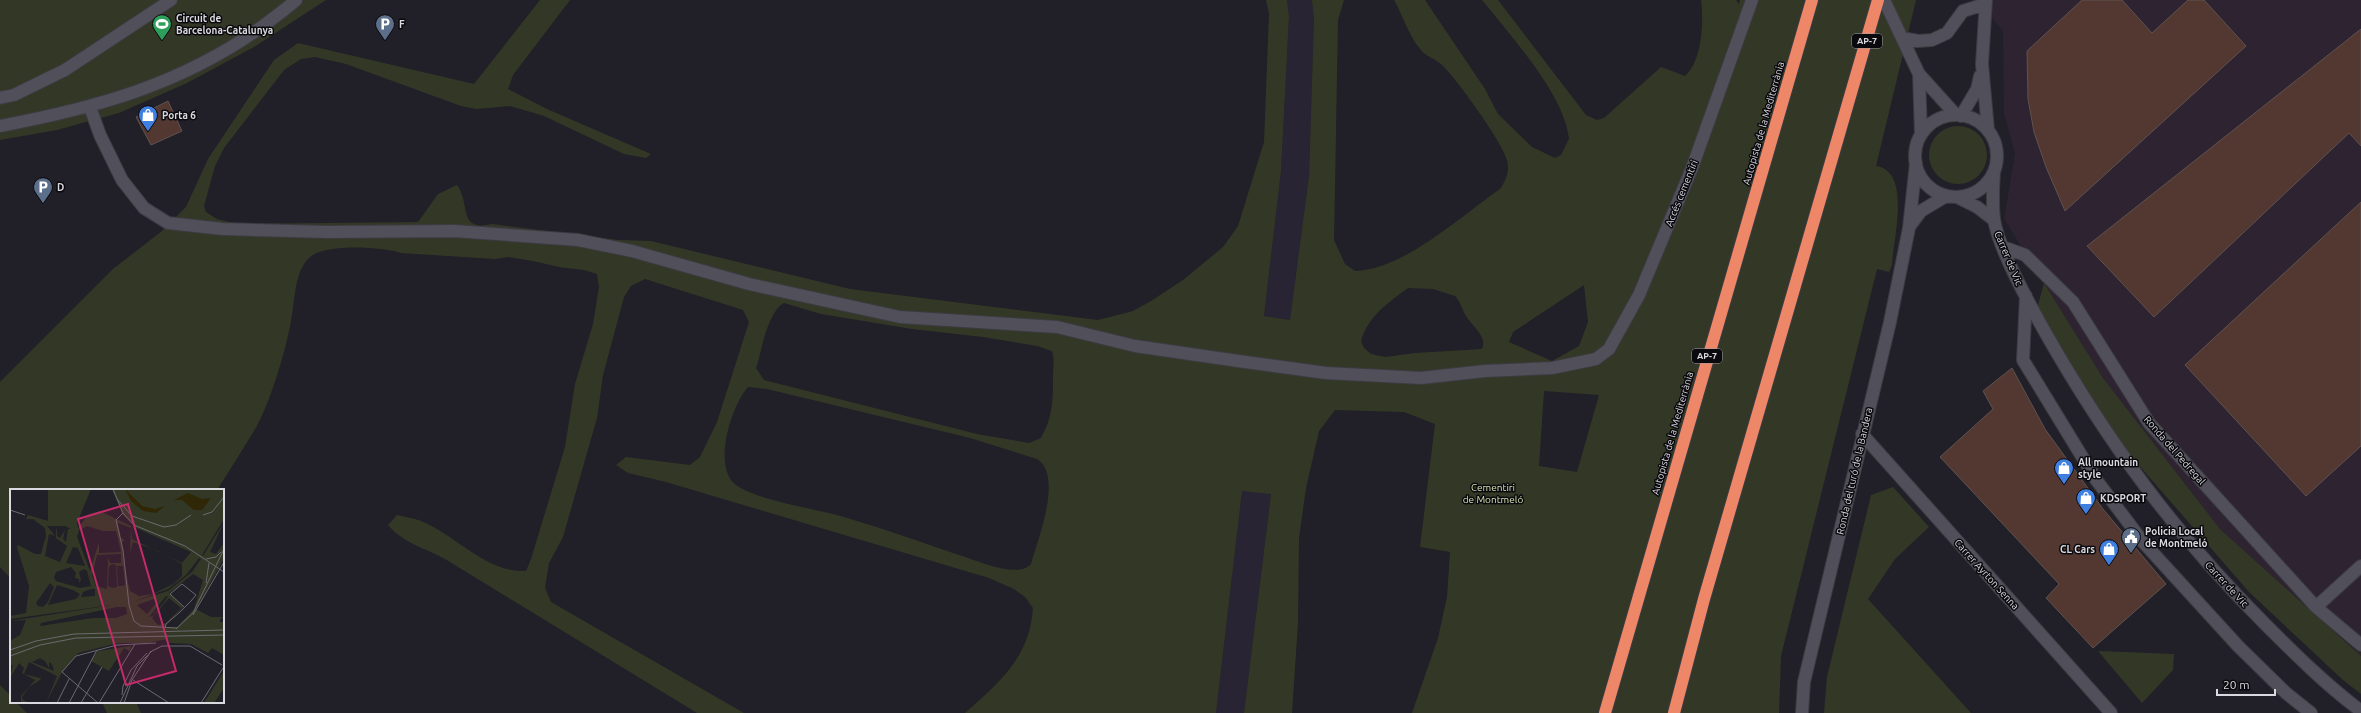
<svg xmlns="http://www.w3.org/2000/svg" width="2361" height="713" font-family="Ubuntu,sans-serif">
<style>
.built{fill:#282433}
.industrial{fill:#2e2331}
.green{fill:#333826;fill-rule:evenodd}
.building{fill:#533832;stroke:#5f524f}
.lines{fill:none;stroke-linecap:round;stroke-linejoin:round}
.minor-casing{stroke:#3c3b42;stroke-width:14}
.highway-casing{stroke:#3c3b42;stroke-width:14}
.minor{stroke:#514f59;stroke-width:12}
.highway{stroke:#ed8768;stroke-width:12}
.labels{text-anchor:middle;stroke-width:3;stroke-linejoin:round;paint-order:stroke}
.shield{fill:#0a090d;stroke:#9c9ba0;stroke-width:1}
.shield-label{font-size:9px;font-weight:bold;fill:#dad9df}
.poi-label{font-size:10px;font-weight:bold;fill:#dad9df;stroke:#0a090d;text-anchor:start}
.street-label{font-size:10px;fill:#dad9df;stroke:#0a090d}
.park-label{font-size:10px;fill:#d6e6b2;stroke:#0a090d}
.inset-road{fill:none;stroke:#6b6971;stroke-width:1}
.view{fill:#c42b68;fill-opacity:0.15;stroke:#c42b68;stroke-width:2}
.inset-edge{fill:none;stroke:#dad9df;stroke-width:2}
</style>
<rect width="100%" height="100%" fill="#211f28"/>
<!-- built -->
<path class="built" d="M1287 0H1312L1314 19 1309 176 1290 320 1264 316 1281 171 1289 16Z
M1242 491 1271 493 1244 713H1216Z"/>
<!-- industrial -->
<path class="industrial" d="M1977 0H2361V656L2220 529 2103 378 2004 219 2015 153 2004 114 2003 31Z"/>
<!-- green -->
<path class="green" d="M0 0H326L254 47 187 83 119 113 57 130 0 140Z
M540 0H570L513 75 508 89 547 109 651 154 646 158 624 154 544 116 510 106 476 109 461 106 346 64 315 57 301 59 284 70 224 148 215 166 204 206 206 212 217 219 236 224 418 222 438 194 457 185C471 204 457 232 492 224L619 240 651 241 850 289 1098 320 1133 311 1151 301 1183 280 1223 247 1238 226 1264 142 1269 13 1266 0H1287L1289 16 1281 171 1264 316 1290 320 1309 176 1314 19 1312 0H1344L1338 20 1334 240 1345 264 1355 271C1403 270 1461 216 1500 189 1506 180 1510 171 1507 160 1503 143 1456 78 1442 65 1435 58 1426 57 1420 49 1408 34 1403 16 1394 0H1425L1485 89 1498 114 1532 147 1555 158 1561 155 1569 139C1565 95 1510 35 1482 0H1498L1586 115 1597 120 1604 118 1661 67 1685 76C1702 62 1704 21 1701 0H1736L1739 4 1740 0H1916L1876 166C1912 171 1893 240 1892 265L1889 272 1877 269 1781 656 1779 713H1412L1438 638 1447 597 1450 552 1420 547 1435 424 1404 412 1335 410 1319 431 1306 488 1299 538 1298 623 1292 713H1244L1271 494 1242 491 1216 713H965C999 683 1030 657 1033 608L1025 597 1014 589 989 578 666 482 628 473 616 465 626 457 690 465 700 457 717 422 749 322 743 310 645 279 631 286 624 297 603 375 597 418 563 537 549 563 545 588 551 602 744 713H697L445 559C425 548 403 543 388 525L397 515C405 517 413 518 421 521 456 535 486 573 526 571L531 559 565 447 575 384 593 324 599 287 597 274 584 270 559 267 533 261 508 257 495 259 401 253C382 247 324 243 309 258 294 272 295 302 291 321 286 350 269 407 254 431 242 450 230 470 217 490H11V579L0 567V382L113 269 162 231 186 207 208 159 274 60 298 43 474 84ZM1584 285 1588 322 1579 346 1552 361 1509 342 1513 332ZM1408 288 1433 289 1455 296C1461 302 1462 310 1466 316 1472 326 1488 337 1482 349L1415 353 1385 357 1371 354 1364 348 1361 341C1368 316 1388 303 1408 288ZM784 303 821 314 912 329 983 337 1037 346 1052 351C1055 360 1053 367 1053 376 1053 399 1053 417 1041 438L1029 443 977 434 764 380 756 368 758 362C762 346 769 311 784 303ZM748 387 767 389 970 438 1037 459C1064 476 1037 541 1031 564 1019 578 983 563 968 558 926 544 885 529 844 517 817 509 756 500 736 485 712 467 731 406 748 387ZM1544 391 1599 395 1577 472 1539 466Z
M1929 155a29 29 0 1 1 58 0a29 29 0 1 1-58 0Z
M2044 283 2103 378 2220 529 2361 656V694L2343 680 2249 592 2111 433 2037 309Z
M1893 487 1929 527 1895 559 1868 599 1971 713H1824L1827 677 1871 495Z
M2098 651 2174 654 2173 670 2142 703Z
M0 685 11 696V702H16L27 713H0Z
M102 702H136L141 713H107Z"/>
<!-- building -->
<path class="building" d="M2082 0H2122L2152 33 2188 0H2204L2246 46 2065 211 2046 167 2034 132 2028 99 2027 51Z
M2361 29V146L2349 133 2154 317 2087 246Z
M168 101 182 131 151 145 136 117Z
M2361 202V446L2306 496 2185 365Z
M2012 368 2045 429 2103 509 2166 584 2093 648 2046 598 2059 584 1940 457 1993 409 1983 391Z"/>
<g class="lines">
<!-- minor casing -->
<g class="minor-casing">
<path id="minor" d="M1884 0 1919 74 1956 115
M1986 0 1982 64 1988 130
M1902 38 1918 41 1932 40 1947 33 1963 11 1985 4
M1919 74 1921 135
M0 98 14 95 65 70 171 0
M90 107 100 135 122 180 144 208 168 223 223 229 327 232 454 231 578 240 632 251 749 284 900 317 1057 327 1135 346 1245 362 1326 373 1421 378 1485 371 1552 368 1596 359 1609 349 1639 295 1692 168 1752 0
M1915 156a41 41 0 1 1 82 0a41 41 0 1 1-82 0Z
M1961 116 1977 89 1980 76
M0 126C95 108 180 85 260 28 272 19 285 10 296 0
M1994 172C1993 187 1992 203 1994 219 1998 248 2030 305 2045 332 2107 441 2175 534 2264 623 2294 653 2326 685 2361 711
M1959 198 1977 207 1994 220
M1909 227 1921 211 1946 196
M2003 247 2025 255 2073 302 2149 423 2316 607 2361 645
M2026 296 2023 360 2097 481 2143 542 2238 646 2286 693 2311 713
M1862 434 2111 713
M2316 607 2361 566
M1802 713 1804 682 1890 322 1909 228 1916 163"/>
</g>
<!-- highway casing -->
<g class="highway-casing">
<path id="highway" d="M1605 713 1812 0
M1674 713 1704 599 1878 0"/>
</g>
<!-- minor -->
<use href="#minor" class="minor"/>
<!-- highway -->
<use href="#highway" class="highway"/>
</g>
<!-- icons -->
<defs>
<g id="stadium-pin" transform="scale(1)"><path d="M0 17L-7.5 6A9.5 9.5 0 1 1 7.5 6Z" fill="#2e9e5b" stroke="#0a090d"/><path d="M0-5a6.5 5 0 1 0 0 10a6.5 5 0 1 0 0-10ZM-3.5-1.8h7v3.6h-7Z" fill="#fff"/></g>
<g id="parking-pin" transform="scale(1)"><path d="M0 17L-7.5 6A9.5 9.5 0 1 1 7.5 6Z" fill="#5c6f8a" stroke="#0a090d"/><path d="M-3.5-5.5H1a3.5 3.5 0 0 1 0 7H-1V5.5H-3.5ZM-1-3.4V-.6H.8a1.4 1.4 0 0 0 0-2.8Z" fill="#fff"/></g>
<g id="shop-pin" transform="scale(1)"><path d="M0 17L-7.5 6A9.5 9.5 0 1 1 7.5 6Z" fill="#3f7fe0" stroke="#0a090d"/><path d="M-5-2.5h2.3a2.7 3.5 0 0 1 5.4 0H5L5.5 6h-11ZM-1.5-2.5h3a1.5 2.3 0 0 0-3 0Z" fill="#fff"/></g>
<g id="civic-pin" transform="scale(1)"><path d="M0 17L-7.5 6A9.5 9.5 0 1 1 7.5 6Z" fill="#5c6f8a" stroke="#0a090d"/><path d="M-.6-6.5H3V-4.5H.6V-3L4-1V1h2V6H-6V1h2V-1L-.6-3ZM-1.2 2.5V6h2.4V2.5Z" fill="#fff"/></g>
</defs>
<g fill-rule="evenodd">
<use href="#stadium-pin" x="162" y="24"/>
<use href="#parking-pin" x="385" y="24"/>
<use href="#shop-pin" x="148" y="115"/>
<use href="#parking-pin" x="43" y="187"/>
<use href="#shop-pin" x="2064" y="468"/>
<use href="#shop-pin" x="2086" y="498"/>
<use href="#civic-pin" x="2131" y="537"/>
<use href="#shop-pin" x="2109" y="549"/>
</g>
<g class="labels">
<!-- shield labels -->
<g class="shield">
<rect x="1852" y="34" width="30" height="14" rx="3"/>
<rect x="1692" y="349" width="30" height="14" rx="3"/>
</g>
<g class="shield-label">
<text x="1867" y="44">AP-7</text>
<text x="1707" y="359">AP-7</text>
</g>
<!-- poi labels -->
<g class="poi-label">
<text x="176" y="22">Circuit de<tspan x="176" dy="12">Barcelona-Catalunya</tspan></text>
<text x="399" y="28">F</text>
<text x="162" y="119">Porta 6</text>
<text x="57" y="191">D</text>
<text x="2078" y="466">All mountain<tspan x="2078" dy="12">style</tspan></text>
<text x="2100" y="502">KDSPORT</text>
<text x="2145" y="535">Policia Local<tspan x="2145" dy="12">de Montmeló</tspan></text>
<text x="2095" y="553" text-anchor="end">CL Cars</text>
</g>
<!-- street labels -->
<g class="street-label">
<text transform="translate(1763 123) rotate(-74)" y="4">Autopista de la Mediterrània</text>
<text transform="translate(1681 193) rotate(-68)" y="4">Accés cementiri</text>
<text transform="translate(2009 258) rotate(67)" y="4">Carrer de Vic</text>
<text transform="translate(1672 433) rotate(-74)" y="4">Autopista de la Mediterrània</text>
<text transform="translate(2175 450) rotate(49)" y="4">Ronda del Pedregal</text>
<text transform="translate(1854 471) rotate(-77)" y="4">Ronda del turó de la Bandera</text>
<text transform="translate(1987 574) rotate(48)" y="4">Carrer Ayrton Senna</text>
<text transform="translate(2227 584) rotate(47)" y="4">Carrer de Vic</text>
</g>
<!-- park labels -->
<g class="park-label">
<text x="1493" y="491">Cementiri<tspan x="1493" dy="12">de Montmeló</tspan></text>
</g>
</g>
<!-- overview -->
<g transform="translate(10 489)">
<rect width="214" height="214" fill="#211f28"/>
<path d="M38 0H81L67 34 68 39 79 25 90 22 121 37 122 50 172 74 181 63 126 39 113 26 102 1 85 0H214V30L192 66 193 67 214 33 200 63 206 65 214 54V69L186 120 201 128H214L210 130V133H214V166L202 159 198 164 181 155 159 154 158 150 137 154H108L68 164 52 183 36 214 47 187 19 173 14 185 30 189 32 184 30 191 19 198 12 208 13 211 20 214 11 213V207L25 191 12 184 14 179 9 174 0 189 3 176H0V152L10 146 16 131 0 132 109 115 0 130V127L16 124 19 97 7 58 8 56 25 65H31L36 47 35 39 23 30H16L18 26 38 32ZM108 34 121 39 120 64 123 53 146 61 172 75V87L163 95 143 105 129 107 120 102 115 81 112 53 115 51 111 49ZM37 37H55L61 40H58L56 53 53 50 55 41 50 49 47 47V38L46 42V49L57 57 50 73 35 67 39 45 45 47ZM77 37 93 42H106L111 63 89 64V53L80 82 67 48 69 41ZM63 58 68 59 75 77 56 74ZM111 65V74H100L98 68 97 100 86 97 82 86 87 66ZM189 69 191 70 182 83 158 102 122 113 158 100 176 86ZM102 75 106 76 107 98 103 99 98 97 99 78ZM107 77H113L115 96 112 97H108ZM61 78 66 84 65 89 69 90V94L71 91 69 83 74 80 77 82 81 97 70 99 46 92 44 89 46 83ZM183 85 193 91 184 120 167 138H154L173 118 159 104ZM40 94 44 98 38 113 33 118 28 117 26 114ZM47 96 63 101 70 105 66 110 38 116ZM81 100H85V107L71 108 73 103ZM156 107 158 108 143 127 139 128ZM159 109 171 119 156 134 148 136 142 129ZM144 110 148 112 137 125 127 116ZM107 118H116L117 125 106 129H83L30 137 31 134ZM30 169 35 172 39 179V173L42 175 44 182 22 173ZM121 157 120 162 114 159 99 182 81 172 88 162ZM214 182V199L204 214H194Z" fill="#333826" fill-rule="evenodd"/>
<path d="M115 0 132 17 145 20 155 17 146 24 133 22 121 12ZM178 4 192 10 201 9 192 21H184L172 11H164Z" fill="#2f2706"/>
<path class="inset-road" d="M103 0 113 24 124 36 175 57 214 83M107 10 122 27 154 38 166 36 181 26M0 21 15 26M113 24 106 31 113 61 119 116 124 132 131 137 167 139M193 26 202 23 214 8M196 70 206 68 211 63M196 94 199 74M183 126 214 73M155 139 156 135 170 123 181 112 186 106 172 95 160 105 174 118M166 140 183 124 214 60M0 161 26 152 64 145 214 141M0 167 30 156 66 149 214 146M123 191 159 214M112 206 113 197 121 181 137 164M47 214 59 190M59 214 87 161M71 214 92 178M88 214 52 183 66 167 107 156 146 154M89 214 125 155M110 214 127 177 142 162 152 157H180L212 176M114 214 122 191 141 162M191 214 213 179"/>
<path class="view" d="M118 15 166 182 116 196 68 30Z"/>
<rect width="214" height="214" class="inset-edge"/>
</g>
<!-- scale -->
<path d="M2217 689v6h58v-6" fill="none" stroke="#dad9df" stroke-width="2"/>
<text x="2223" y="689" font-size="12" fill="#dad9df" stroke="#0a090d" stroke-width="3" paint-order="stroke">20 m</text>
</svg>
